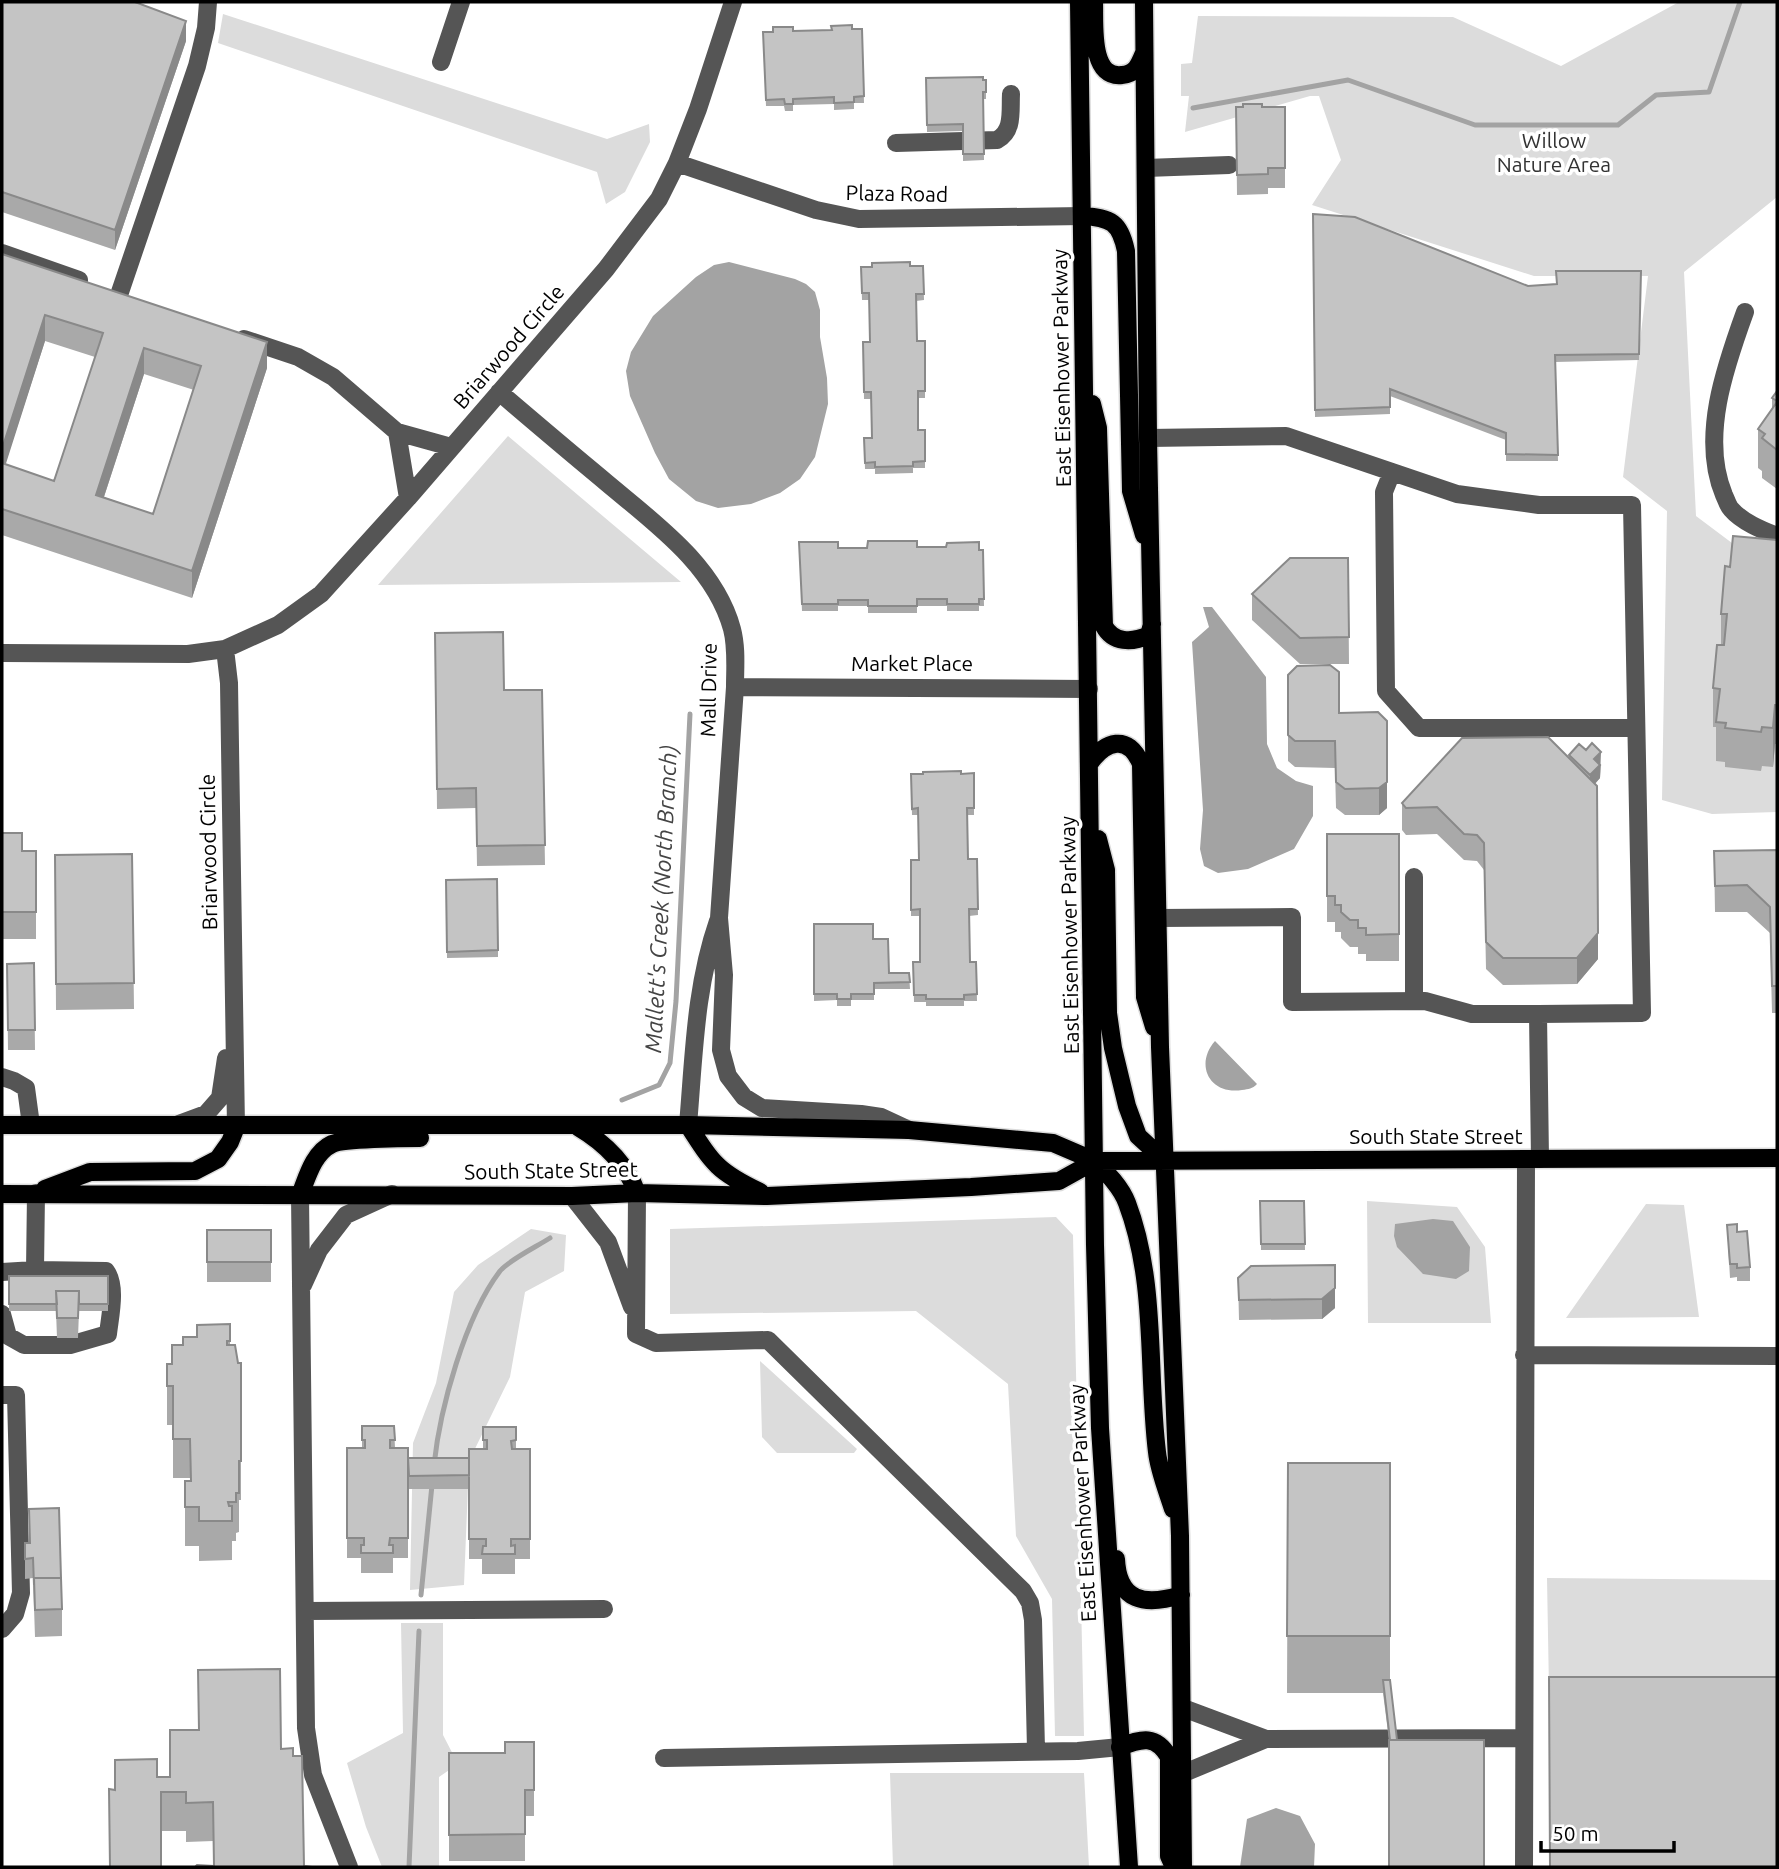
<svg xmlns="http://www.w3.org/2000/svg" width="1779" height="1869" font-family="Ubuntu,sans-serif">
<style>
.green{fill:#dcdcdc}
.water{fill:#a3a3a3}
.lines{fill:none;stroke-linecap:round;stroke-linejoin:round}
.stream{stroke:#a3a3a3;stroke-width:5}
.major-casing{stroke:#dbdbdb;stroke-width:21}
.minor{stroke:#555;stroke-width:18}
.major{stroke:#000;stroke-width:18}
.wall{fill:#a9a9a9;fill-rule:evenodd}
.shaded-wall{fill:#898989}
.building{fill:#c4c4c4;stroke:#898989;stroke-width:2;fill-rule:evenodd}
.labels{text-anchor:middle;stroke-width:7;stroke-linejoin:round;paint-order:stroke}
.park-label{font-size:21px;fill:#333;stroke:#fff}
.street-label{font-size:21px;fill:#000;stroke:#fff}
.water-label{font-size:23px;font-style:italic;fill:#444;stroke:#fff}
</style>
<rect width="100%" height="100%" fill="#fff"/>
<!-- green -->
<path class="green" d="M1679 2H1777V197L1684 272 1696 516 1752 558 1777 592V812L1712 814 1662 800 1667 511 1623 477 1648 276H1534L1312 205 1341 160 1319 96H1310L1185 132 1189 96H1181V64L1192 63 1198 16 1453 17 1561 66Z
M223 14 607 139 649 124 650 142 625 192 606 204 597 172 218 43Z
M508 436 681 582 378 585Z
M1367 1201 1457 1207 1485 1247 1491 1323H1368Z
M1646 1204 1684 1205 1699 1317 1566 1318Z
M1056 1217 1073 1235 1084 1736H1055L1052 1599 1016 1536 1008 1384 916 1311 670 1314V1229Z
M531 1229 566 1235 564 1271 525 1292 510 1377 469 1461 464 1585 410 1590 413 1443 436 1383 454 1292 478 1265Z
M760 1361 857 1449 854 1453H777L762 1437Z
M1547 1578 1777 1580V1690L1549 1691Z
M401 1623H443V1735L458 1764 439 1777V1867H382L366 1827 347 1763 403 1733Z
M890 1773H1084L1089 1867H893Z"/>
<!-- water -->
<path class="water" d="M729 262 795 279 806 284 815 292 820 310V337L827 378 828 404 815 457 800 479 780 493 751 504 718 508 696 501 669 479 655 453 630 396 626 371 631 352 653 316 696 277 714 265Z
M1203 607H1212L1266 677 1267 744 1277 768 1296 781 1313 786V816L1294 849 1248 869 1218 873 1204 866 1200 849 1203 810 1192 642 1209 627Z
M1215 1041 1257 1084C1252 1089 1249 1089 1242 1090 1210 1095 1194 1065 1215 1041Z
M1433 1219 1453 1221 1470 1247 1469 1271 1456 1279 1423 1274 1397 1247 1394 1236 1395 1224Z
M1276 1808 1300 1816 1315 1844 1314 1867H1240L1247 1819Z"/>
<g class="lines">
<!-- stream -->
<path class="stream" d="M1193 108 1348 80 1475 125H1618L1656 95 1709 92 1740 2
M622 1100 659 1085 670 1063 676 1001 690 714
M434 1465C440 1408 465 1317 500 1271 509 1260 536 1247 550 1238
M421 1595 432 1485
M409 1867 419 1631"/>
<!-- major casing -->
<g class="major-casing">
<path id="major" d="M1079 2 1095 1245 1100 1428 1129 1867
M1094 2C1095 22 1089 79 1122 75 1136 74 1139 65 1144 53
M1144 2 1148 438 1160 1047 1180 1536 1183 1867
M1083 216C1111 218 1120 222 1126 251L1131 491 1144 535
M1092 404 1098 428 1104 626C1113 643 1132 643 1149 635L1152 624
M1089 764C1105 741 1128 733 1141 764L1145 997 1154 1027
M1098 839 1106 870 1108 1013 1113 1048 1127 1106 1138 1136 1164 1160
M2 1125H688L909 1130 1053 1143 1095 1161 1777 1158
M688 1125C713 1164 718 1172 760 1192
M578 1127C605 1143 626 1163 637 1193
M1095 1161C1107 1173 1121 1187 1127 1203 1157 1282 1147 1370 1157 1452 1159 1471 1167 1490 1173 1509
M45 1189 90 1172 195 1171 218 1159 230 1142 236 1127
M2 1194 572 1196 637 1193 767 1196 971 1187 1059 1181 1095 1161
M300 1195C307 1178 313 1153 332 1144 343 1139 403 1138 420 1138
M1116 1559C1118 1602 1145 1606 1181 1595
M1120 1747C1142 1738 1156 1735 1169 1757V1856L1174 1867"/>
</g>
<!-- minor -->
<path class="minor" d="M441 62 461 2
M896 143 997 140C1014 131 1010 111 1011 94
M677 163 816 210 859 219 1083 216
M1146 168 1229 165
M2 253 79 280
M119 295 197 66 206 28 208 2
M1745 312C1725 367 1700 438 1724 495 1726 499 1728 506 1731 509 1742 522 1762 530 1777 536
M244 339 298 357 333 377 397 432 451 447
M499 392C533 421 567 450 601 478 650 520 714 563 732 629 737 648 735 668 735 687L719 918 724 975 721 1050 728 1076 744 1097 762 1108 861 1114 881 1117 909 1130
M397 432 408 498
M1148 438 1286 436 1457 494 1539 505H1632L1642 1013 1538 1014
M1392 472 1384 492 1386 691 1419 728H1636
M225 649 229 683 236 1127
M2 653 188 654 225 649 278 625 321 594 408 498 606 269 659 199 677 163 698 109 733 2
M735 687 1089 689
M1414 877V1001
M1158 918 1292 917V1002L1425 1001 1472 1014H1538L1540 1159
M2 1077 14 1081 26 1088 31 1125
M179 1124 206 1114 220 1098 226 1058
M688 1125C694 1056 695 987 718 921
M637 1193 636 1334 656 1343 768 1340 1023 1591 1030 1603 1033 1620 1036 1750
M300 1195 306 1728 313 1775 349 1867
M572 1196 608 1242 632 1307
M2 1272 35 1270 36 1193
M303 1285 319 1250 346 1215 392 1194
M2 1314 8 1336 24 1345H70L108 1334C110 1316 117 1286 106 1271L35 1270
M1524 1355 1777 1356
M2 1395H16L21 1593 15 1614 2 1629
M305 1611 604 1609
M1183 1708 1266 1739 1524 1738
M664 1758 1078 1751 1120 1747
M1184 1773 1266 1739
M1524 1867 1526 1159"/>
<!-- major -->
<use href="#major" class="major"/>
</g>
<!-- wall -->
<path class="wall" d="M2 2 186 41 115 250 2 212Z
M862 29 864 103H854V109L834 110V104L793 105V111H785L784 106H766L763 32Z
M926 78 986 80V99H983L984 160 963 161V131L927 132Z
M1236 107H1285V188H1268V194L1237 195Z
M1313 214 1528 286 1556 284 1641 271 1639 360 1555 362 1558 461H1506V440L1390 396V414L1315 417Z
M2 254 267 368 192 598 2 535ZM45 341 95 357 54 481 5 464ZM144 374 194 390 153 514 104 497Z
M923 266 924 300 916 301 917 341 925 391V398H918V430H925V468H913V473L875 474V469H865L864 438H872L871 399H864L863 342H870L869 300H862L861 267Z
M1777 391V489L1762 478V471L1758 468V429L1772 409V398Z
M1777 540V744H1775L1773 767 1762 766 1761 771 1725 767V762L1716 761V727H1713V688L1721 645V614L1730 567Z
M799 542 838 548 917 547 983 550 984 606H979V611H947V606H917V613H868V606H838V611H802Z
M1348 558 1349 664H1300L1252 620V594Z
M435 633 504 690H542L545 865 477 866 476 808 437 809Z
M1288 675 1339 713 1378 712 1387 808 1379 815H1345L1336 808 1335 768 1295 767 1288 761Z
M1569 755 1601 765 1600 778 1595 784 1598 959 1577 984 1503 985 1486 969 1484 870 1477 861 1464 860 1437 834 1406 835 1402 830V803L1569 758Z
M974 773V815H967L968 859H977L978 915 969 916 970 962H976L977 1001H964V1006H926V1002H914L913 962H920V916H911V860H919L918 815H912L911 774Z
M2 833 22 851H36V939H2Z
M1327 834H1399V961H1366V954H1358V947H1350L1341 938V932H1335V922H1327Z
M1777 850V1013H1772L1770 933 1747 912H1715L1714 851Z
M132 854 134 1009 56 1010 55 855Z
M446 880 498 950V957L447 958Z
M814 924 873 939 889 973H909L910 989H874V1000H851V1006H837V1000L814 1001Z
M34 963 35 1050H8L7 964Z
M1260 1201H1304L1305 1250H1261Z
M1727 1225 1737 1232 1750 1267V1281H1737V1277L1730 1278Z
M207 1230H271V1282H207Z
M1335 1265V1308L1322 1319 1239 1320 1238 1278Z
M9 1276H108V1311H79L78 1338H57L56 1311H9Z
M230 1324V1345L241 1461V1500H239V1532L236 1533V1541H232V1560L199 1561V1546H185V1481H190V1478H173V1425H167V1364H172L183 1345 197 1337Z
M362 1426H394L395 1448 408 1458H469V1489H409L408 1472V1558H393V1573H361V1558H347V1448H362Z
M483 1427H516V1449H530V1559H515V1574H482V1559H469V1449H483Z
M1288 1463H1390V1680L1397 1740H1389L1383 1693H1287Z
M29 1509 62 1609V1636L35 1637 33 1578 25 1579V1543H29Z
M280 1669 214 1866 213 1841 186 1842V1831H161L115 1790 157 1777H170L199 1730 198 1670Z
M534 1742V1816H525V1861H449V1753H505Z"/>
<!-- shaded-wall -->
<path class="shaded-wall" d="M186 21V41L115 250V230Z
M45 315V341L2 476V449Z
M267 342V368L192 598V571Z
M144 348V374L96 521V495Z
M1775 705V744L1773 767V728Z
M1601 752 1600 778 1590 789V775L1594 759Z
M1387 782V808L1379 815V788Z
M1598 933V959L1577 984V958Z
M1335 1288V1308L1322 1319V1299Z"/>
<!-- building -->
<path class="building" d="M2 2H135L186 21 115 230 2 192Z
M852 25V29H862L864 96 854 97V102L834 103V97L793 99V104H785L784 99 766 100 763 32H773V27H793V31L832 30 831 26Z
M983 77V80H986V92H983L984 154H963V124L927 125 926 78Z
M1243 104H1262V107H1285V168H1268V174L1237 175 1236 107H1243Z
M1313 214 1355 217 1528 286 1557 284 1556 271H1641L1639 354 1555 355 1558 455 1506 454V433L1390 389V407L1315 410Z
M2 254 267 342 192 571 2 509V463L54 481 103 333 45 315 2 449ZM144 348 201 366 153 514 96 495Z
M910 262V266H923L924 294H916L917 341H925V391H918V430H925V461L913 462V466L875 467V462L865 463 864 438H872L871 392H864L863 342H870L869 293H862L861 267H872V263Z
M1777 391V401L1772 398Z
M1777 402V450L1762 438 1765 434 1758 429Z
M1733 536 1777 540V705H1775L1773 728 1762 727 1761 732 1725 728 1726 723 1716 722 1720 689 1713 688 1717 645H1724L1727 614H1721L1725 566 1730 567Z
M868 541H917V547H946L947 543 979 542V550H983L984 599H979V604H947V599H917V606H868V600H838V604H802L799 542H838V548H867Z
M1290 558H1348L1349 637 1300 638 1252 594Z
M503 632 504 690H542L545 845 477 846 476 788 437 789 435 633Z
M1330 665 1339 672V713L1378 712 1387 721V782L1379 788 1345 789 1336 782 1335 741H1295L1288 735V675L1297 666Z
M1548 737 1597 786 1598 933 1577 958H1503L1486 942 1484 843 1477 835 1464 834 1437 807 1406 808 1402 803 1462 738Z
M1592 743 1601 752 1594 759 1600 765 1590 775 1569 755 1579 744 1586 750Z
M961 771V774L974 773V808H967L968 859H977L978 909H969L970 962H976L977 994 964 995V999H926V995H914L913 962H920V909L911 910V860H919L918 808 912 809 911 774H923V772Z
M2 833H22V851H36V912H2Z
M1327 834H1399V934L1366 935V928H1358V920H1350L1341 912V905H1335V896H1327Z
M1777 850V986H1772L1770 907 1747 885 1715 886 1714 851Z
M132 854 134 983 56 984 55 855Z
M497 879 498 950 447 952 446 880Z
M814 924H873V939H888L889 973H909L910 982 874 983V994H851V999H837V994H814Z
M34 963 35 1030H8L7 964Z
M1260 1201H1304L1305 1244H1261Z
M1737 1224V1232L1747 1231 1750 1267 1737 1268V1264H1730L1727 1225Z
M207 1230H271V1262H207Z
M1335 1265V1288L1322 1299 1239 1300 1238 1278 1251 1266Z
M9 1276H108V1304H79V1291H56L57 1304H9Z
M56 1291H79L78 1318H57Z
M230 1324V1341H227V1345H235L238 1363H241V1461H239V1493H236V1502H228L229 1506H232V1521H199V1507H185V1481H191L190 1439H173V1386H167V1364H172V1345H183V1337H197V1325Z
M362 1426H394L395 1440H390V1448H408V1538H390L389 1545H393V1553H361V1545H364V1538H347V1448H365V1440H362Z
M483 1427H516V1440L511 1441 512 1449H530V1539H511V1546L515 1545V1554H482L483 1546H486V1539H469V1449H487V1440H483Z
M408 1458H469V1475L409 1476Z
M1288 1463H1390V1636H1287Z
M59 1508 61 1578H34V1585L33 1558 25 1559V1543H30L29 1509Z
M34 1578H61L62 1609 35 1610Z
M280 1669 281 1749 293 1748V1756H302L304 1866 312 1867H195L197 1865 214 1866 213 1802 186 1803V1792H161V1867H110L109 1789 115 1790V1760L157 1759V1777H170V1730H199L198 1670Z
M1549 1677H1777V1867H1550Z
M1383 1680H1390L1397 1740H1390Z
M1389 1740H1484V1867H1389Z
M505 1742H534V1790H525V1834L449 1835V1753H505Z"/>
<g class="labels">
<!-- park labels -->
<g class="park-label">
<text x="1554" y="148">Willow<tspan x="1554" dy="24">Nature Area</tspan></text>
</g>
<!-- street labels -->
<g class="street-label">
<text transform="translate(897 194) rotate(1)" y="7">Plaza Road</text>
<text transform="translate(509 347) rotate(-49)" y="7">Briarwood Circle</text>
<text transform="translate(1062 368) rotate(-91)" y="7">East Eisenhower Parkway</text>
<text x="912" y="671">Market Place</text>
<text transform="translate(709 690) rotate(-89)" y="7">Mall Drive</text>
<text transform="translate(209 852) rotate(-91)" y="7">Briarwood Circle</text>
<text transform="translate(1070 935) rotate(-91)" y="7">East Eisenhower Parkway</text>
<text x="1436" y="1144">South State Street</text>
<text transform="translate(551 1171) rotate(-1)" y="7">South State Street</text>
<text transform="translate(1083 1503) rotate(-93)" y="7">East Eisenhower Parkway</text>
</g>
<!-- water labels -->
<g class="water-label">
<text transform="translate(661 899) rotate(-87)" y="8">Mallett's Creek (North Branch)</text>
</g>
</g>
<!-- border -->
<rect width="1779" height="1869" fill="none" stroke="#000000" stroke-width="7"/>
<!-- scale -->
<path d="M1541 1841v10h133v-10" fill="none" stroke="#000000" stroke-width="3.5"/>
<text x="1552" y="1841" font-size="21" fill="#000000" stroke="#ffffff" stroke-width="5" paint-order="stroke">50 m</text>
</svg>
